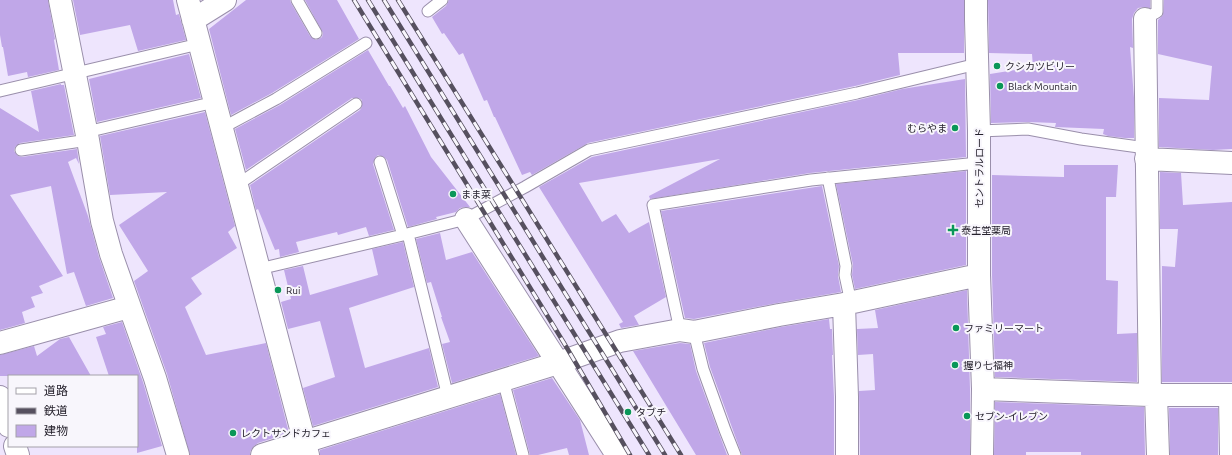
<svg xmlns="http://www.w3.org/2000/svg" width="1232" height="455" font-family="Ubuntu,'Noto Sans JP',sans-serif">
<style>
.building{fill:#c0a7e8}
.lines{fill:none;stroke-linecap:round;stroke-linejoin:round}
.service-casing{stroke:#9a8fab;stroke-width:13}
.minor-casing{stroke:#9a8fab;stroke-width:24}
.service{stroke:#fff;stroke-width:11}
.minor{stroke:#fff;stroke-width:22}
.rail-casing{stroke:#56505f;stroke-width:4.5}
.rail{stroke:#f8f6fc;stroke-width:3;stroke-dasharray:9;stroke-linecap:butt}
.poi-dot{fill:#0a9758;stroke:#f8f6fc;stroke-width:1.5}
.labels{text-anchor:middle;stroke-width:4;stroke-linejoin:round;paint-order:stroke}
.poi-label{font-size:10px;fill:#25212c;stroke:#f8f6fc;text-anchor:start}
.street-label{font-size:10px;fill:#25212c;stroke:#f8f6fc}
</style>
<rect width="100%" height="100%" fill="#eee5fd"/>
<!-- building -->
<path class="building" d="M0 0H48L55 39 54 40 59 70 28 77 27 72 8 76 3 47H2L0 35Z
M73 0H173L176 15 179 14 186 40 138 51 130 25 80 35Z
M246 0H290L291 3 310 36 316 40 319 39 322 37 323 33 305 0H337L359 39 272 93 231 115 209 29Z
M449 0H964V53H898L900 75 855 86 588 143 532 175 530 172 522 175 495 117H494L487 100 484 101 463 53 459 55 444 33 442 34 432 17 446 6Z
M988 0H1150V8L1144 7 1138 8 1134 13 1132 19 1133 48 1130 47 1134 98V138H1125L1108 136 1103 134 1104 129 1055 127 1056 123 1028 122 991 123 990 74 1033 67 1032 54 989 53Z
M1164 0H1232V149L1213 150 1159 147V98L1209 100 1212 66 1158 54V20L1163 15Z
M368 50 389 86H390L403 108 405 106 431 157 470 207H465L460 208 456 212 436 217 437 219 408 227 387 160 384 157 378 155 375 158 373 164 394 230 369 236 366 227 338 235 337 232 296 242 299 252 280 257 279 249 275 250 258 209 256 210 250 185 360 110 362 107V100L359 98H352L246 170 235 129 280 105Z
M189 54 201 98 97 122 89 79Z
M965 79 966 157 810 173 650 199 649 196 720 159 579 183 602 222 616 214 629 233 649 222 666 297 634 316 639 325 621 328 619 324 623 322 539 187 592 157 858 100 902 89Z
M61 84V85H64L74 135 20 143 15 147 14 151 18 156 22 157 77 149 79 164 76 158 68 162 88 216 99 257 113 298 86 306 74 272 67 274 51 186 10 195 63 276 39 286 43 293 31 297 35 307 22 312 25 323 0 330V108L39 132 31 91Z
M205 112 235 226 228 232 237 248 191 278 202 294 185 307 206 355 266 343 289 433 258 443 253 447 250 452V455H190L167 374 134 281 148 271 119 225 167 192 110 195 100 136Z
M1064 165H1118L1116 197H1106V280L1118 281 1117 334 1137 333V382L995 377 992 275V175L1064 177Z
M966 171V265L855 289 852 275 853 265 836 184Z
M1160 172 1181 173 1183 205 1232 202V382H1162V266L1175 267 1178 229H1160Z
M822 186 839 266 838 276 841 292 777 303 694 319 685 318 661 211Z
M440 233 446 260 472 252 539 356 452 383 442 344 450 342 441 317H442L431 282 427 283 416 239Z
M403 242 414 287 349 308 365 368 429 348 438 387 313 426 303 388 335 377 320 321 288 329 281 302 291 299 284 270 303 266 310 295 378 275 372 249Z
M967 290 970 389V455H860L859 391 875 390 873 354 858 355 857 329 878 328 875 310Z
M829 319 830 329H832L833 355H832L834 397V455H742L710 367 704 343 781 327Z
M122 322 143 382 162 446 137 453V376H109L96 337 106 334 103 327Z
M69 337 91 376H0V355L34 346 37 356 60 339Z
M680 343 690 344 696 371 727 455H696L633 351Z
M552 378 580 420 589 455H569L567 448 538 455H530L513 390Z
M500 394 516 455H320V450Z
M995 402 1144 407 1145 455H1081V452H1026V455H994Z
M1169 408H1218V455H1170Z"/>
<g class="lines">
<!-- service casing -->
<g class="service-casing">
<path id="service" d="M297 0 316 33
M428 11 442 0
M1145 19 1157 12V0
M0 91 199 44
M222 128 276 99 366 43
M979 131 1028 129 1081 139 1146 148
M86 132 215 102
M21 150 88 140
M380 162 403 235
M828 178 846 266 845 275 851 303
M237 185 356 104
M408 234 448 397
M259 269 403 235 466 219 525 187 589 150 857 93 977 64
M680 330 653 205 811 180 978 163
M694 332 703 369 725 430 735 455
M503 380 523 455"/>
</g>
<!-- minor casing -->
<g class="minor-casing">
<path id="minor" d="M60 0 88 140 102 221 111 254 155 378 178 455
M188 0 308 455
M976 0V20L979 131V275L983 389 982 455
M1145 19 1150 395
M193 20 225 0
M1146 159 1232 163
M466 219 617 455
M844 304 847 397V455
M0 343 129 307
M983 389 1150 395H1232
M1156 395 1158 455
M1230 395 1231 455
M0 397 9 426
M15 446 18 455
M262 455 558 363 620 341 680 330 694 332 779 315 844 304 979 275"/>
</g>
<!-- service -->
<use href="#service" class="service"/>
<!-- minor -->
<use href="#minor" class="minor"/>
<!-- rail casing -->
<g class="rail-casing">
<path id="rail" d="M354 0 564 343 630 455
M368 0 649 455
M384 0 665 455
M398 0 681 455"/>
</g>
<!-- rail -->
<use href="#rail" class="rail"/>
</g>
<!-- markers -->
<g class="poi-dot">
<circle cx="997" cy="66" r="4"/>
<circle cx="1000" cy="86" r="4"/>
<circle cx="955" cy="128" r="4"/>
<circle cx="453" cy="194" r="4"/>
<path d="M951 224h4v4h4v4h-4v4h-4v-4h-4v-4h4z"/>
<circle cx="278" cy="290" r="4"/>
<circle cx="956" cy="328" r="4"/>
<circle cx="955" cy="365" r="4"/>
<circle cx="628" cy="412" r="4"/>
<circle cx="967" cy="416" r="4"/>
<circle cx="233" cy="433" r="4"/>
</g>
<g class="labels">
<!-- poi labels -->
<g class="poi-label">
<text x="1005" y="70">クシカツビリー</text>
<text x="1008" y="90">Black Mountain</text>
<text x="947" y="132" text-anchor="end">むらやま</text>
<text x="461" y="198">まま菜</text>
<text x="961" y="234">泰生堂薬局</text>
<text x="286" y="294">Rui</text>
<text x="964" y="332">ファミリーマート</text>
<text x="963" y="369">握り七福神</text>
<text x="636" y="416">タブチ</text>
<text x="975" y="420">セブン-イレブン</text>
<text x="241" y="437">レクトサンドカフェ</text>
</g>
<!-- street labels -->
<g class="street-label">
<text transform="translate(979 168) rotate(-90)" y="4">セントラルロード</text>
</g>
</g>
<!-- legend -->
<rect x="8" y="375" width="130" height="72" fill="#f8f6fc" stroke="#a4a1a9"/>
<rect x="16" y="388" width="20" height="6" fill="#ffffff" stroke="#a4a1a9"/>
<text x="44" y="395" font-size="12" fill="#25212c">道路</text>
<rect x="16" y="408" width="20" height="6" fill="#56505f" stroke="#a4a1a9"/>
<text x="44" y="415" font-size="12" fill="#25212c">鉄道</text>
<rect x="16" y="425" width="20" height="12" fill="#c0a7e8" stroke="#a4a1a9"/>
<text x="44" y="435" font-size="12" fill="#25212c">建物</text>
</svg>
